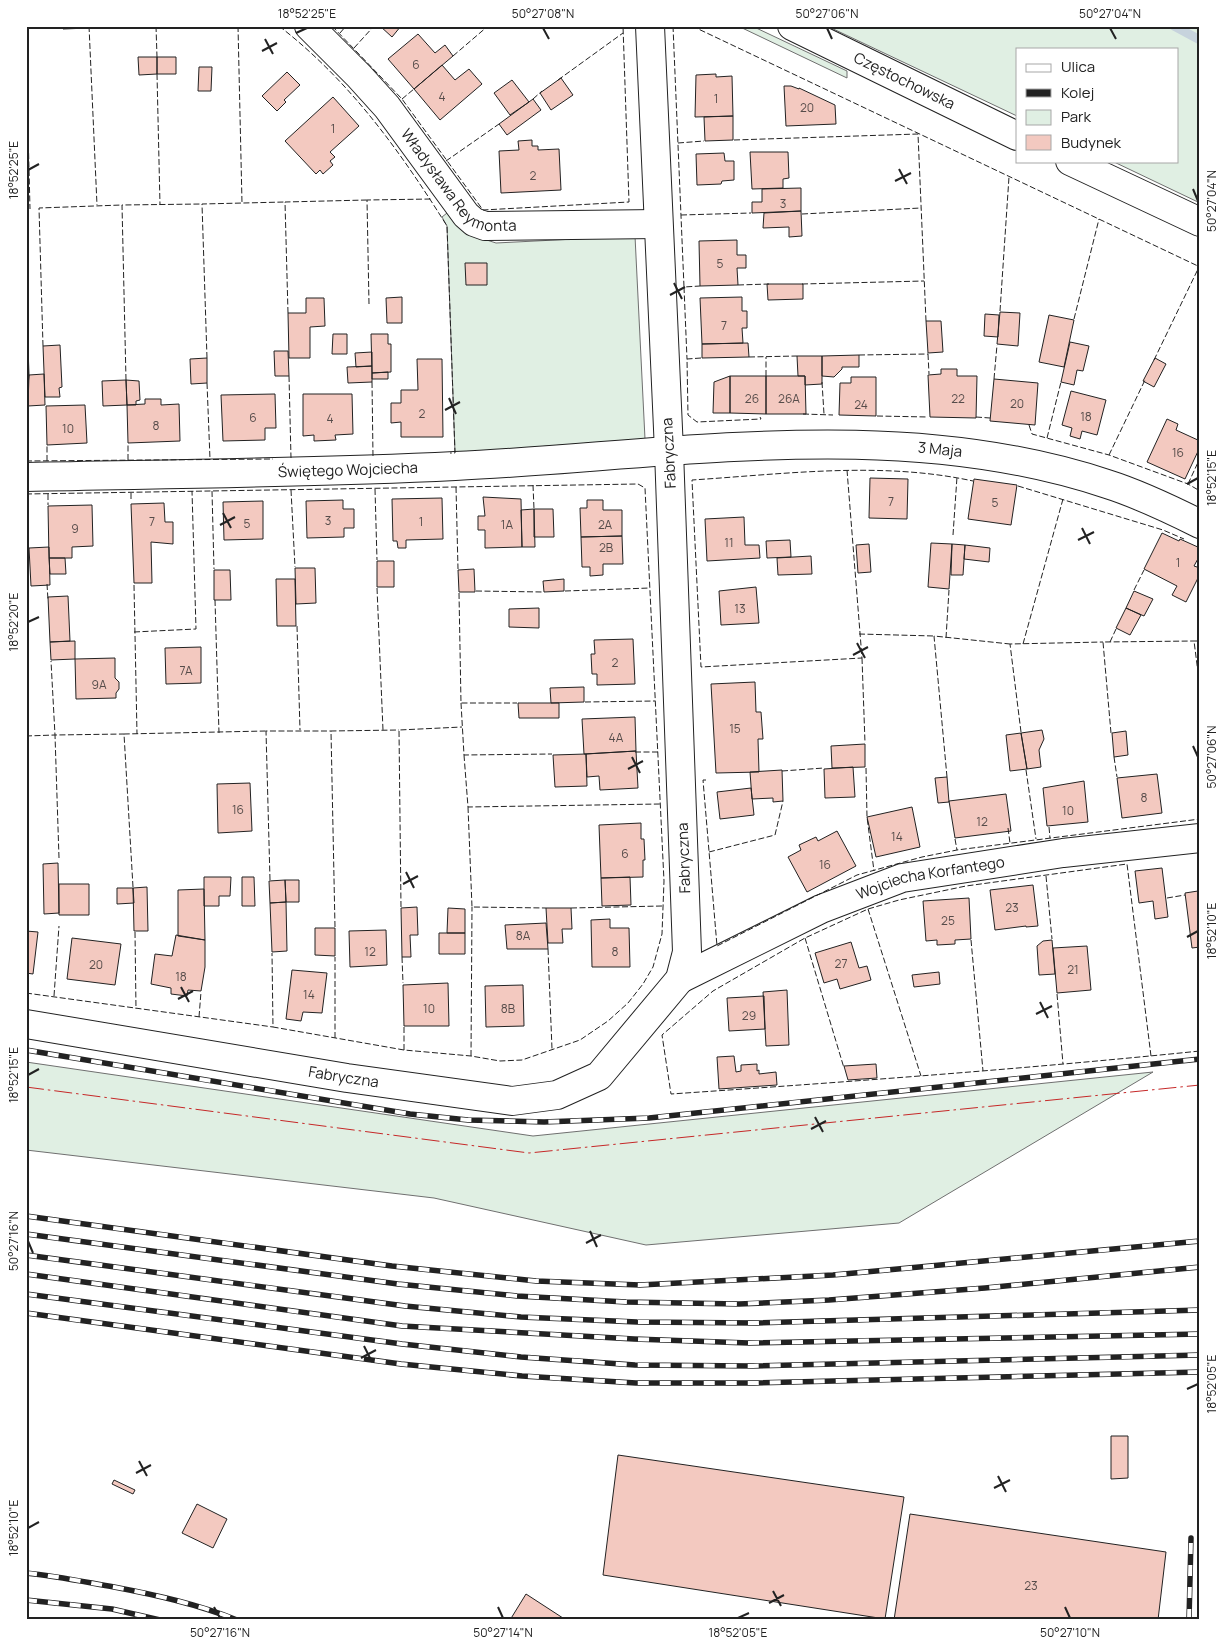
<svg xmlns="http://www.w3.org/2000/svg" width="1226" height="1646" font-family="Manrope,sans-serif">
<style>
.green{fill:#e0efe3;stroke:#6f6f6f}
.lines{fill:none;stroke-linecap:round;stroke-linejoin:round}
.stream{stroke:#c7d3dd;stroke-width:9}
.building{fill:#f3c9c0;stroke:#222}
.minor-casing{stroke:#222;stroke-width:30}
.minor{stroke:#fff;stroke-width:28}
.rail-casing{stroke:#222;stroke-width:5.5}
.rail{stroke:#fff;stroke-width:4;stroke-dasharray:11;stroke-linecap:butt}
.fence{stroke:#222;stroke-width:1;stroke-dasharray:6 2.5;stroke-linecap:butt}
.power{stroke:#c62828;stroke-width:1;stroke-dasharray:18 4 2.5 4;stroke-linecap:butt}
.ticks{fill:none;stroke:#222;stroke-width:2}
.labels{text-anchor:middle;stroke-width:4;stroke-linejoin:round;paint-order:stroke}
.number-label{font-size:12px;fill:#564c4a}
.street-label{font-size:15px;fill:#222;stroke:#fff}
.neatline{fill:none;stroke:#222;stroke-width:2}
.ticks-label{font-size:12px;text-anchor:middle;fill:#222}
</style>
<rect width="100%" height="100%" fill="#fff"/>
<!-- green -->
<path class="green" d="M738 26H752L847 71V78Z
M827 26H1192L1200 30V203L1112 161H1177V49H1017V116Z
M447 213C463 230 473 236 496 243L635 236 645 439 455 453 447 226 442 217Z
M26 1062 533 1136 1153 1072 899 1223 646 1245 434 1198 26 1150Z"/>
<g class="lines">
<!-- stream -->
<path class="stream" d="M1174 26 1200 40"/>
</g>
<!-- building -->
<path class="building" d="M63 26H88L89 28 63 29Z
M380 26H401L392 37Z
M418 34 435 53 445 45 453 56 414 89 388 59Z
M138 57H157V74L139 75Z
M157 57H176V74H157Z
M442 65 455 80 469 69 482 84 440 120 414 89Z
M199 67H212L211 91H198Z
M287 72 300 85 284 100 286 102 277 111 262 96Z
M716 74V77L732 76 733 116 695 117 696 75Z
M561 78 573 95 551 110 540 93Z
M512 80 529 102 510 115 494 93Z
M784 86H791L799 89V88L835 105 836 124 786 126Z
M333 97 359 126 330 152 335 157 330 161 333 165 323 174 320 170 316 174 285 141Z
M533 99 541 110 507 135 499 124Z
M733 116V140L705 141 704 117Z
M532 140V146H538V150L559 149 561 190 501 193 499 151 519 150 518 141Z
M750 152H788L789 178 783 179V188L752 189Z
M724 153 725 161H734V180L722 181 721 184 697 185 696 154Z
M801 188V211L752 213V202H762V189Z
M801 211 802 236 789 237V227L763 228 764 213Z
M737 240V255H746V268H737L738 285 700 286 699 241Z
M465 263H487V285H466Z
M767 284H803V299L768 300Z
M402 297V323H387L386 298Z
M742 297V311H747V328H742L743 343 702 344 700 298Z
M306 298H324L325 326 310 327V358H289L288 313H306Z
M1000 312 1020 313 1018 346 997 344Z
M985 314 999 315 998 337 984 336Z
M1049 315 1074 320 1064 367 1039 362Z
M926 321H941L943 352 928 353Z
M333 334H347V354H332Z
M371 334H388V344H391V372L372 373Z
M1070 342 1089 346 1083 371 1077 370 1074 385 1061 382Z
M748 343 749 357 702 358V344Z
M60 345 62 387 59 388 60 397H45L43 346Z
M26 347H28L29 375 27 397Z
M274 351H288L289 376H275Z
M372 352V366L356 367 355 353Z
M859 355V367H842V369L834 377 822 376V356Z
M797 356H822V384L805 385V376H798Z
M207 358V383L191 384 190 359Z
M1155 358 1166 364 1154 387 1143 381Z
M417 359H442L443 437H401V422L391 423V403H401V390H418Z
M372 366V382L348 383 347 367Z
M941 369H957V376H977L976 418 930 417 928 375 941 374Z
M388 372V379H372V373Z
M44 374 45 405 28 406 29 375Z
M730 376V413H713L714 382Z
M730 376H766V414L730 413Z
M766 376H805L806 414H766Z
M851 377H876V416L839 415 840 383H851Z
M994 379 1038 383 1035 425 990 421Z
M126 380 139 381 140 400 136 401V405H127Z
M126 380 127 405 103 406 102 381Z
M1071 391 1106 400 1097 435 1082 431 1080 439 1070 436 1072 428 1062 425Z
M275 394 276 428H265V440L223 441 221 395Z
M303 394H352L353 434 335 435 336 440 314 441V435L303 436Z
M145 399H161V405L179 404 180 441 128 443 127 405 145 404Z
M85 405 87 443 47 445 46 406Z
M1167 419 1178 424 1176 430 1200 441V447L1185 479 1147 462Z
M870 478 908 479 907 519 869 518Z
M974 479 1017 485 1011 525 968 519Z
M483 497 521 499 522 547 485 548V530H478V516H485Z
M442 498 443 539 406 540V548H398L397 541H393L392 499Z
M343 500V509H354V528H344V537L307 538 306 501Z
M587 500H603V510H622V536L581 537 580 508H587Z
M263 501V539L224 540 223 502Z
M164 503 165 522H173V544L151 542 152 583H134L131 504Z
M92 505 93 546 72 547V558H49L48 506Z
M534 509H553L554 537H534Z
M534 509 535 547H522L521 510Z
M744 517 745 545H759L760 558 707 561 705 519Z
M1162 533 1179 541 1180 539 1200 548V555L1194 566 1200 568V574L1186 602 1172 595 1177 586 1144 569Z
M622 536 623 564H603V575L590 576V567H582L581 537Z
M790 540 791 557 767 558 766 541Z
M931 543 952 544 949 589 928 587Z
M869 544 871 572 858 573 856 545Z
M952 544 965 545 963 575H951Z
M965 545 990 548 989 562 964 559Z
M49 547 50 585 31 586 29 548Z
M811 556 812 574 778 575 777 558Z
M49 558H65L66 574H50Z
M377 561H394V587H377Z
M295 568H315L316 603 296 604Z
M474 569 475 592H459L458 570Z
M214 570H230L231 600H214Z
M276 579H295L296 626H277Z
M564 579V591L544 592 543 581Z
M756 587 759 623 721 625 719 591Z
M1134 591 1153 599 1144 616 1126 608Z
M68 596 70 641 50 642 48 597Z
M539 608V628L509 627V609Z
M1126 608 1141 615 1130 635 1116 628Z
M633 639 635 684 597 685V674H592L591 654H595L594 640Z
M75 641V659L51 660 50 642Z
M201 647V683L166 684 165 648Z
M115 658V678L119 682V689L116 693V698L76 699 75 659Z
M755 682 756 712H761L763 739H758L759 772 716 773 711 684Z
M584 687V702L551 703 550 688Z
M518 703H559V718H519Z
M635 717 636 751 584 754 582 719Z
M1042 730 1044 739 1039 750 1041 767 1027 769 1021 733Z
M1126 731 1128 755 1114 757 1112 733Z
M1021 733 1027 769 1010 771 1006 735Z
M865 744V767L832 768 831 746Z
M636 751 638 788 600 790 599 776 587 777 586 754Z
M586 754 587 786 555 787 553 755Z
M853 767 855 797 825 798 824 769Z
M782 770 783 801 773 802V798L752 799 750 772Z
M1157 774 1162 813 1122 818 1117 778Z
M947 777 949 802 938 803 935 778Z
M1084 781 1088 822 1047 826 1043 788Z
M250 783 252 831 218 833 217 784Z
M751 788 754 815 720 819 717 792Z
M1006 794 1011 831 955 838 949 801Z
M912 807 920 847 876 857 867 817Z
M641 823V839H644L645 860H643V877L601 878 599 825Z
M837 831 856 866 807 892 788 857 801 850 799 845 816 837 818 841Z
M58 863 59 913 44 914 43 864Z
M1162 868 1168 917 1155 919 1153 901 1139 903 1135 871Z
M204 877H231L230 896H219V906H204Z
M242 877H254L255 906H242Z
M630 877 631 905 602 906 601 878Z
M285 880 286 902 270 903 269 881Z
M285 880H299V902H286Z
M59 884H89V915H59Z
M1033 885 1038 926 1026 927V926L995 930 990 890Z
M147 887 148 931H134L133 888Z
M117 888H133L134 903 117 904Z
M204 889 205 940 178 936V890Z
M1198 891 1200 898V947L1192 948 1185 893Z
M969 898 971 939 955 940V944L937 945V940L926 941 923 901Z
M286 902 287 951 272 952 270 903Z
M417 907 418 935H410L411 957H402L401 908Z
M448 908 465 909V933H447Z
M546 908H571L572 929H562L563 943H548Z
M610 919V928H629L630 967H592L591 920Z
M546 923 548 949H507L505 925Z
M315 928H335V956L315 955Z
M386 930 387 965 350 967 349 931Z
M26 931 38 932 33 974 26 973Z
M439 933H465V954H439Z
M176 935 205 940V967L201 991 188 990 187 996 171 994V988L151 984 155 954 172 956Z
M72 938 121 944 115 985 67 979Z
M1052 940 1055 974 1039 975 1037 946 1043 941Z
M851 942 859 968 867 966 871 980 840 989 837 979 824 983 815 953Z
M1087 946 1091 990 1057 993 1053 948Z
M292 970 327 973 322 1013 303 1012 301 1021 286 1019Z
M939 972 940 984 914 987 912 975Z
M448 983 449 1026H404L403 985Z
M523 985 524 1026 486 1027 485 986Z
M787 990 789 1045 766 1046 763 992Z
M764 996 765 1029 729 1031 727 998Z
M734 1056 736 1072 741 1071V1065L757 1064V1071L759 1070V1074L776 1072 777 1085 719 1089 717 1057Z
M876 1064 877 1078 848 1080 844 1066Z
M1111 1436H1128V1478L1111 1479Z
M618 1455 904 1497 885 1619 603 1575Z
M114 1480 135 1490 133 1494 112 1484Z
M197 1504 227 1519 213 1548 182 1533Z
M910 1514 1166 1552 1158 1620H894Z
M526 1594 566 1620H510Z"/>
<g class="lines">
<!-- minor casing -->
<g class="minor-casing">
<g id="minor">
<path id="s1" d="M309 26 359 76 387 107 466 215 474 222 485 226 658 224"/>
<path id="s2" d="M792 26 1017 136"/>
<path d="M1070 161 1200 222"/>
<path id="s3" d="M26 477C169 474 313 473 455 466 671 456 897 414 1107 484 1139 494 1170 509 1200 524"/>
<path id="s4" d="M680 979 821 909 902 878 1063 853 1200 838"/>
<path id="s5" d="M26 1024 347 1078 512 1101 557 1095 599 1076 680 979 687 952 669 451 650 26"/>
</g>
</g>
<!-- minor -->
<use href="#minor" class="minor"/>
<!-- rail casing -->
<g class="rail-casing">
<path id="rail" d="M26 1050 410 1114 468 1120 544 1122 649 1118 1200 1059
M26 1216 392 1266 536 1281 640 1285 833 1275 1200 1241
M26 1234 398 1284 517 1296 626 1302 739 1304 829 1300 985 1288 1200 1267
M26 1255 405 1306 521 1317 637 1322 757 1323 1200 1310
M26 1274 402 1326 634 1339 749 1343 1200 1334
M26 1294 402 1344 521 1357 635 1365 753 1366 1200 1355
M26 1313 401 1364 522 1376 636 1383H754L1200 1372
M26 1573C56 1576 85 1582 114 1587 156 1595 197 1604 237 1620
M26 1600 112 1609 160 1620
M1189 1620 1191 1538"/>
</g>
<!-- rail -->
<use href="#rail" class="rail"/>
<!-- fence -->
<path class="fence" d="M89 26 97 205
M156 26 157 57
M238 26 242 203
M279 26C350 81 400 151 447 226L455 453H450
M332 26 402 99 483 210 629 202 623 26
M673 26 684 287 700 286
M692 26 1200 267
M340 33 346 26
M354 48 374 26
M26 51 30 209
M453 56 488 26
M157 74 160 205
M558 80 623 33
M402 99 414 89
M533 99 542 91
M734 140 918 134 926 321
M678 143 704 141
M446 161 499 124
M802 214 921 208
M681 215 751 213
M802 284 924 281
M738 285 769 284
M684 287 687 359
M369 304 367 200 432 199
M1000 311 1009 177
M288 313 285 202 367 200
M1074 319 1099 219
M43 346 39 208 122 205
M928 354 929 374
M859 355 928 354
M749 357 797 356
M207 358 202 204 285 202
M701 358 687 359 688 415 697 422 761 419 760 417
M1154 360 1199 267
M289 376 291 458
M766 376V357
M994 379 997 345
M126 380 122 205 202 204
M372 382 373 456
M822 382 824 414
M207 383 210 459
M803 414 833 415
M877 416 928 417
M976 417 990 418
M1029 425 1032 434 1109 455 1188 484 1200 491
M1047 438 1061 382
M1109 455 1145 380
M128 460V443
M26 461 273 459
M47 461V445
M847 470 862 658 701 667 692 480C785 474 881 461 973 481
M1188 484 1200 458
M533 485 534 509
M1018 486 1163 530 1184 539
M456 487 458 569
M375 489 377 560
M291 490 295 567
M212 491 214 569
M131 493V501
M26 494 638 484 645 488 664 881 662 934 653 967 643 984 628 1003 608 1021 580 1040 522 1060 500 1061 471 1056 404 1050 273 1027 272 953
M48 494V505
M953 535 957 477
M47 584 48 600
M134 585 137 734
M377 588 383 730
M1134 590 1144 570
M476 591 543 592
M565 591 650 588
M459 593 461 703H517
M215 600 219 733
M297 626 300 730
M134 632 196 629 192 491
M859 634 934 636
M946 638 949 590
M1200 641H1194L1200 688
M1110 642 1116 629
M1023 644 1063 499
M862 658 865 743
M585 702 655 701
M461 703 464 755 552 754
M1021 732 1010 644 1103 642
M1111 733 1103 642 1194 641
M26 736 55 735 51 661
M635 752H658
M464 755 468 807 660 804
M1114 757 1117 777
M866 768 867 817 874 871
M1026 770 1036 839
M782 771 824 768
M947 777 934 636 1010 644
M706 780H703L717 946 857 875 922 857 957 850 1200 819
M468 807 472 907 546 908
M1049 827 1050 838
M1008 828 1010 843
M955 839 957 850
M709 852 775 835 783 801
M59 858 55 735 124 734
M1046 876 1052 939
M270 880 266 731H331
M133 887 124 734 266 731
M1167 898 1185 895
M401 907 399 730 462 727
M571 908 662 906
M868 909 921 1076
M335 927 331 731 399 730
M135 932 136 1009
M805 938 844 1068
M971 940 983 1071
M548 949 552 1049
M402 957 403 983
M26 993 273 1027
M1057 994 1063 1064
M54 996 59 926
M199 1017 201 992
M404 1027V1050
M335 1038V957
M471 1056 472 907
M1151 1056 1127 864 966 886 899 900 868 909 805 938 713 991 662 1035 671 1094C847 1082 1024 1069 1200 1051"/>
<!-- power -->
<path class="power" d="M26 1087 529 1153 1200 1085"/>
</g>
<!-- ticks -->
<path class="ticks" d="M543 28 549 39M827 28 832 39M1110 28 1116 39M296 33 307 28M265 39 273 54M262 51 277 43M899 169 907 184M28 170 39 164M895 181 911 173M1193 189 1198 201M674 283 682 299M670 295 685 287M449 398 456 414M445 410 460 402M1187 484 1198 478M223 513 231 528M220 525 235 517M1082 528 1090 544M1078 540 1094 532M28 622 39 617M857 643 865 658M853 655 868 647M1193 746 1198 757M632 757 640 773M628 769 643 761M406 872 414 888M403 884 418 876M1187 937 1198 931M181 987 189 1002M178 999 193 991M1040 1002 1048 1018M1036 1014 1052 1006M28 1075 39 1069M815 1117 823 1132M811 1129 826 1121M590 1231 597 1247M28 1241 33 1253M586 1243 601 1235M364 1346 372 1362M361 1358 376 1350M1187 1389 1198 1384M139 1461 147 1476M136 1473 151 1465M998 1476 1006 1492M994 1488 1010 1480M28 1528 39 1522M773 1591 781 1606M769 1603 784 1595M214 1607 220 1618M498 1607 503 1618M1065 1607 1070 1618M738 1618 749 1613"/>
<g class="labels">
<!-- number labels -->
<g class="number-label">
<text x="416" y="69">6</text>
<text x="442" y="101">4</text>
<text x="716" y="103">1</text>
<text x="807" y="112">20</text>
<text x="333" y="133">1</text>
<text x="533" y="180">2</text>
<text x="783" y="208">3</text>
<text x="720" y="268">5</text>
<text x="724" y="330">7</text>
<text x="752" y="403">26</text>
<text x="789" y="403">26A</text>
<text x="958" y="403">22</text>
<text x="1017" y="408">20</text>
<text x="861" y="409">24</text>
<text x="422" y="418">2</text>
<text x="1086" y="421">18</text>
<text x="253" y="422">6</text>
<text x="330" y="423">4</text>
<text x="156" y="430">8</text>
<text x="68" y="433">10</text>
<text x="1178" y="457">16</text>
<text x="891" y="506">7</text>
<text x="995" y="507">5</text>
<text x="328" y="525">3</text>
<text x="152" y="526">7</text>
<text x="421" y="526">1</text>
<text x="247" y="528">5</text>
<text x="507" y="529">1A</text>
<text x="605" y="529">2A</text>
<text x="75" y="533">9</text>
<text x="729" y="547">11</text>
<text x="606" y="552">2B</text>
<text x="1178" y="567">1</text>
<text x="740" y="613">13</text>
<text x="615" y="667">2</text>
<text x="186" y="675">7A</text>
<text x="99" y="689">9A</text>
<text x="735" y="733">15</text>
<text x="616" y="742">4A</text>
<text x="1144" y="802">8</text>
<text x="238" y="814">16</text>
<text x="1068" y="815">10</text>
<text x="982" y="826">12</text>
<text x="897" y="841">14</text>
<text x="625" y="858">6</text>
<text x="825" y="869">16</text>
<text x="1012" y="912">23</text>
<text x="948" y="925">25</text>
<text x="523" y="940">8A</text>
<text x="370" y="956">12</text>
<text x="615" y="956">8</text>
<text x="841" y="968">27</text>
<text x="96" y="969">20</text>
<text x="1073" y="974">21</text>
<text x="181" y="981">18</text>
<text x="309" y="999">14</text>
<text x="429" y="1013">10</text>
<text x="508" y="1013">8B</text>
<text x="749" y="1020">29</text>
<text x="1031" y="1590">23</text>
</g>
<!-- street labels -->
<g class="street-label">
<text dy="5" stroke="none"><textPath href="#s2" startOffset="125">Częstochowska</textPath></text>
<text dy="5" stroke="none"><textPath href="#s1" startOffset="221">Władysława Reymonta</textPath></text>
<text dy="5" stroke="none"><textPath href="#s3" startOffset="915">3 Maja</textPath></text>
<text transform="translate(669 453) rotate(-93)" y="5">Fabryczna</text>
<text dy="5" stroke="none"><textPath href="#s3" startOffset="322">Świętego Wojciecha</textPath></text>
<text transform="translate(684 858) rotate(-92)" y="5">Fabryczna</text>
<text dy="5" stroke="none"><textPath href="#s4" startOffset="272">Wojciecha Korfantego</textPath></text>
<text dy="5" stroke="none"><textPath href="#s5" startOffset="322">Fabryczna</textPath></text>
</g>
</g>
<!-- border -->
<rect width="1226" height="1646" fill="none" stroke="#ffffff" stroke-width="55"/>
<!-- legend -->
<rect x="1016" y="48" width="162" height="115" fill="#ffffff" stroke="#a7a7a7"/>
<rect x="1026" y="64" width="25" height="8" fill="#ffffff" stroke="#a7a7a7"/>
<text x="1061" y="72" font-size="15" fill="#222222">Ulica</text>
<rect x="1026" y="89" width="25" height="8" fill="#222222" stroke="#a7a7a7"/>
<text x="1061" y="98" font-size="15" fill="#222222">Kolej</text>
<rect x="1026" y="110" width="25" height="15" fill="#e0efe3" stroke="#a7a7a7"/>
<text x="1061" y="122" font-size="15" fill="#222222">Park</text>
<rect x="1026" y="135" width="25" height="15" fill="#f3c9c0" stroke="#a7a7a7"/>
<text x="1061" y="148" font-size="15" fill="#222222">Budynek</text>
<rect x="28" y="28" width="1170" height="1590" class="neatline"/>
<g class="ticks-label">
<text x="307" y="18">18°52'25"E</text>
<text x="543" y="18">50°27'08"N</text>
<text x="827" y="18">50°27'06"N</text>
<text x="1110" y="18">50°27'04"N</text>
<text transform="translate(14 170) rotate(-90)" y="4">18°52'25"E</text>
<text transform="translate(1212 201) rotate(-90)" y="4">50°27'04"N</text>
<text transform="translate(1212 478) rotate(-90)" y="4">18°52'15"E</text>
<text transform="translate(14 622) rotate(-90)" y="4">18°52'20"E</text>
<text transform="translate(1212 757) rotate(-90)" y="4">50°27'06"N</text>
<text transform="translate(1212 931) rotate(-90)" y="4">18°52'10"E</text>
<text transform="translate(14 1075) rotate(-90)" y="4">18°52'15"E</text>
<text transform="translate(14 1241) rotate(-90)" y="4">50°27'16"N</text>
<text transform="translate(1212 1384) rotate(-90)" y="4">18°52'05"E</text>
<text transform="translate(14 1528) rotate(-90)" y="4">18°52'10"E</text>
<text x="220" y="1637">50°27'16"N</text>
<text x="503" y="1637">50°27'14"N</text>
<text x="738" y="1637">18°52'05"E</text>
<text x="1070" y="1637">50°27'10"N</text>
</g>
</svg>
